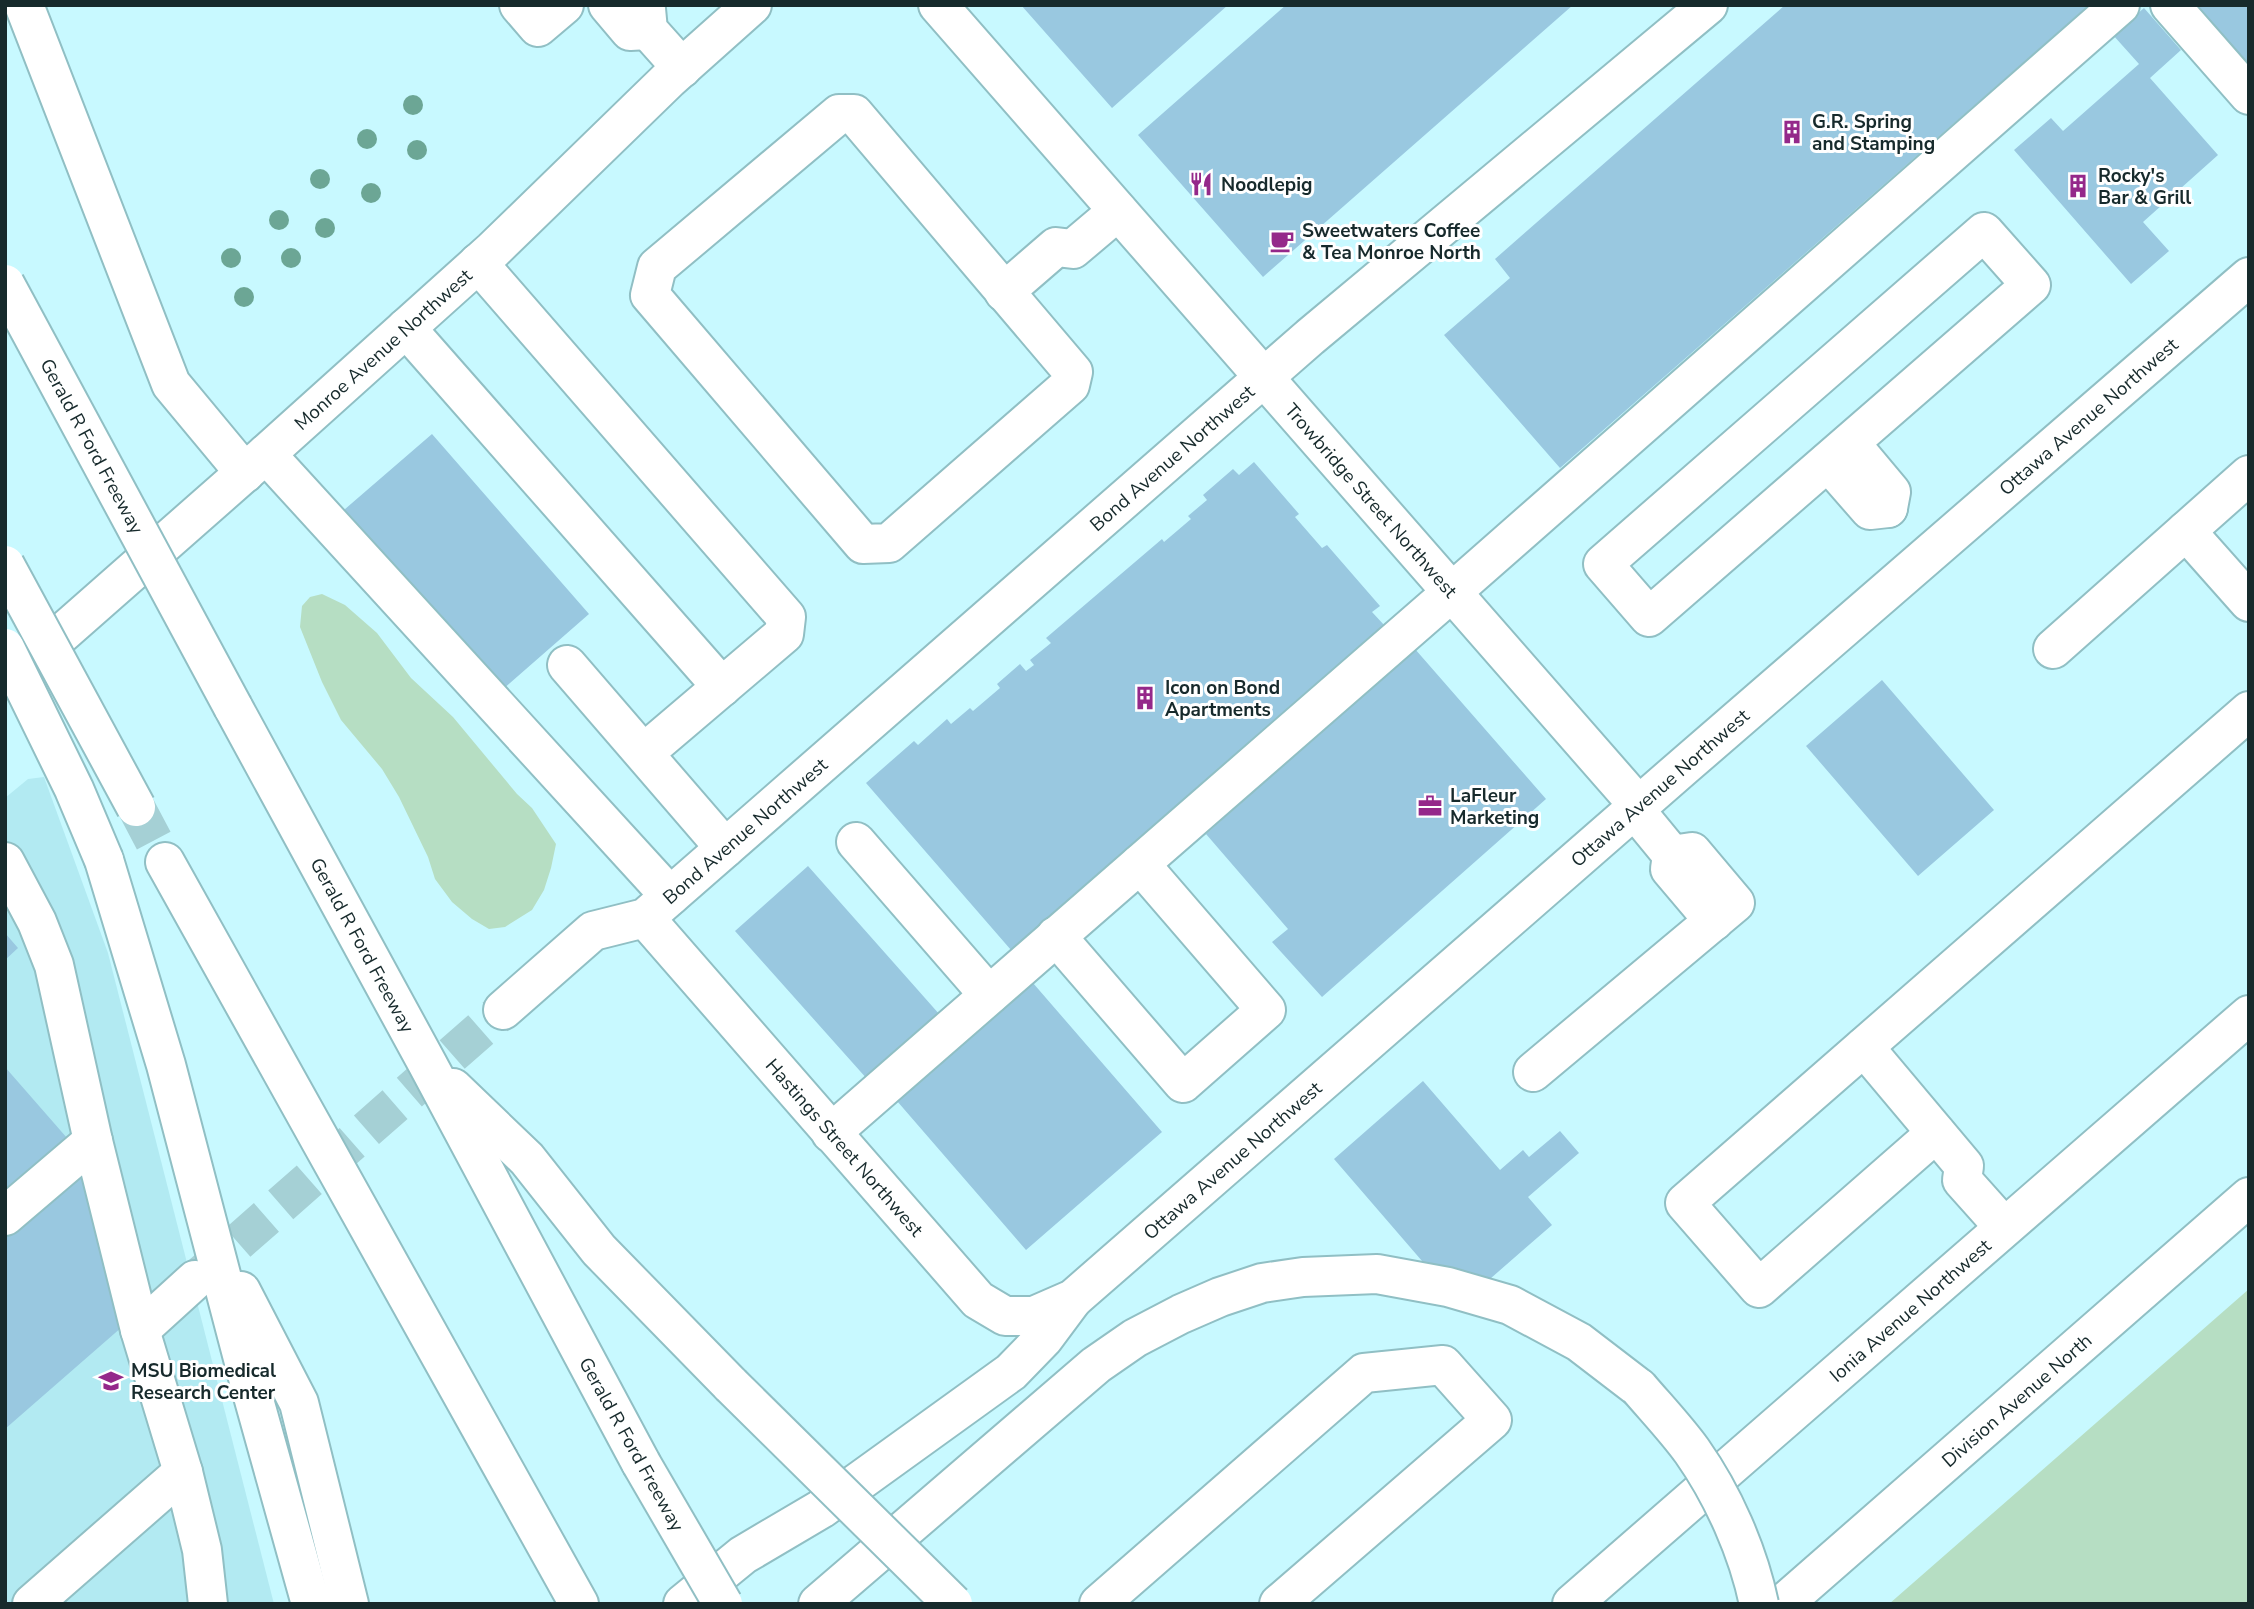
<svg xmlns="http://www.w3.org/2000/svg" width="2254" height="1609" font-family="'Nunito Sans',sans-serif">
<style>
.built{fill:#b2eaf2}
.green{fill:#b6dec3}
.building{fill:#99c8e0}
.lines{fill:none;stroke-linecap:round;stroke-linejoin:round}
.minor-tunnel{stroke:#a5d0d5;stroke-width:38;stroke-dasharray:38 19;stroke-linecap:butt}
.highway-tunnel{stroke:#a5d0d5;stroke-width:38;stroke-dasharray:38 19;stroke-linecap:butt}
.minor-casing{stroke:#90bfc4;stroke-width:42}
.major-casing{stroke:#90bfc4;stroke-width:42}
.highway-casing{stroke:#90bfc4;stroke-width:42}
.minor{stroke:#fff;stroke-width:38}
.major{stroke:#fff;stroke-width:38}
.highway{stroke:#fff;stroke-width:38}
.highway-bridge-casing{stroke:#90bfc4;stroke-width:42;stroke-linecap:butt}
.highway-bridge{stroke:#fff;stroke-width:38}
.tree{fill:#6ca695}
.labels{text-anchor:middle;stroke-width:6;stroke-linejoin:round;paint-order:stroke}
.poi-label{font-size:19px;font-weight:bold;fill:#172a2c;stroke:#fff;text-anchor:start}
.street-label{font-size:19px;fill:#172a2c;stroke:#fff}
</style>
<rect width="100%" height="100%" fill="#c8f9ff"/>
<!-- built -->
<path class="built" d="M44 777 108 953 274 1604H5V798L28 779Z"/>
<!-- green -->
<path class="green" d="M322 594 345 605 377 633 411 678 453 717 517 794 532 808 556 844 551 868 544 890 532 910 505 927 489 929 472 919 452 902 435 879 428 857 399 797 382 769 341 720 322 682 300 627 302 606 310 597Z
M2249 1289V1604H1889Z"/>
<!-- building -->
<path class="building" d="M1021 5H1228L1112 108Z
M1286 5H1573L1263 277 1138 135Z
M1785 5H2089L1560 468 1444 335 1510 278 1495 259Z
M2190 5H2249V73Z
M2144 8 2181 50 2150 78 2218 155 2143 222 2169 251 2131 284 2014 150 2051 118 2063 131 2139 64 2113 35Z
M432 434 589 614 494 697 337 516Z
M1254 462 1299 514 1295 517 1322 548 1327 545 1380 606 1372 612 1385 626 1011 950 866 783 914 741 918 745 947 719 951 724 970 708 973 711 1000 688 997 684 1020 664 1026 671 1034 665 1030 660 1051 643 1046 638 1162 539 1164 542 1191 519 1188 516 1207 500 1203 495 1233 469 1239 475Z
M1415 649 1546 799 1322 997 1272 942 1288 929 1206 834Z
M1882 680 1994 810 1918 876 1806 746Z
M808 866 940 1015 868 1080 735 931Z
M5 933 18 948 5 960Z
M1033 983 1162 1132 1026 1250 897 1101Z
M5 1067 109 1186 138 1313 5 1429Z
M1423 1081 1500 1170 1523 1150 1529 1157 1560 1131 1579 1153 1528 1197 1552 1225 1460 1305 1334 1159Z"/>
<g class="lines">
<!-- minor-tunnel -->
<path class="minor-tunnel" d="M195 1280 503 1010"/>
<!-- highway-tunnel -->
<path class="highway-tunnel" d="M136 807 165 862"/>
<!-- minor casing -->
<g class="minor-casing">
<g id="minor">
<path d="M24 5 171 384 245 473"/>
<path d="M519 5 538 27 564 5"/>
<path d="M608 5 630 31 648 30"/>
<path d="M643 5 646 9 648 30 682 68"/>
<path id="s1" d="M938 5 1639 806"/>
<path d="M2170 5 2249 95"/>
<path d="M839 114H854L1073 372 1070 385 889 543 863 544 650 295 657 267Z"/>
<path d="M1984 232 2031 285 1649 617 1603 564Z"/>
<path d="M478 263 786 617 784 634 644 753"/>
<path d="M1004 292 1056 247 1073 249 1118 211"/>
<path d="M406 328 722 687"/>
<path d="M1850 443 1891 492 1888 508"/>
<path d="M266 454 670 896"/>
<path d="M1828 462 1870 510 1888 508"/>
<path d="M2186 531 2249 602"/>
<path d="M2053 649 2249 475"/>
<path d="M567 665 725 848"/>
<path d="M1635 810 1672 855 1670 869 1714 921"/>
<path d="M856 842 989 995"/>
<path d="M5 862 37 922 54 965 93 1141 140 1330 183 1472 202 1550 208 1604"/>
<path id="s2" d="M645 918 978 1300 1005 1316H1034L1073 1299 1683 767 2249 277"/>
<path d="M1056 936 1183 1083 1266 1010 1140 864"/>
<path id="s3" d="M503 1010 593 931 645 918 1310 337 1708 5"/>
<path d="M1864 1047 1964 1166 1962 1180 2004 1227"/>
<path d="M1533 1072 1735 903 1692 852 1672 855"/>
<path d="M831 1133 1452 592 2120 5"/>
<path d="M1936 1133 1759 1288 1685 1203 2249 711"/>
<path d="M5 1216 93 1141"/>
<path d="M140 1330 195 1280"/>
<path d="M32 1604 183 1472"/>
<path d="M1099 1604 1364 1373 1443 1365 1492 1420 1279 1604"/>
<path id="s4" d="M1572 1604 2249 1015"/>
</g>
</g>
<!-- major casing -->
<g class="major-casing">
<g id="major">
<path id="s5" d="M25 666 266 454 493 250 669 79 752 5"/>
<path id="s6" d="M1783 1604 2249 1197"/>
</g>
</g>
<!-- highway casing -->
<g class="highway-casing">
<g id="highway">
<path id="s7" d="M233 707 427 1063 641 1463"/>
<path d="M104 860 166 1065 251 1389 311 1604"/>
<path d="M165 862 579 1604"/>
<path d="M453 1088 527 1159 599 1250 731 1385"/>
<path d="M241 1291 299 1403 349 1604"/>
<path d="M683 1604 743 1555 821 1509 1011 1372 1044 1338 1073 1299"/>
<path d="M818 1604 1096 1365 1135 1338 1181 1314 1220 1297 1262 1283 1303 1277 1377 1274 1448 1287 1510 1305 1579 1342 1639 1388"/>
</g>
</g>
<!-- minor -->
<use href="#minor" class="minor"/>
<!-- major -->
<use href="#major" class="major"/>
<!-- highway -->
<use href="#highway" class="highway"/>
<!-- highway-bridge casing -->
<g class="highway-bridge-casing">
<g id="highway-bridge">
<path id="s8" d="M5 284 233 707"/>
<path d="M5 565 136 807"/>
<path d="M5 648 74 789 104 860"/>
<path d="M731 1385 953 1604"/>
<path d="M1639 1388C1657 1409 1676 1429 1692 1451 1723 1495 1748 1551 1759 1604"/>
<path d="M641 1463 723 1604"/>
</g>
</g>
<!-- highway-bridge -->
<use href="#highway-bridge" class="highway-bridge"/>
</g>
<!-- trees -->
<g class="tree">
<circle cx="413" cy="105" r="10"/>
<circle cx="367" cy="139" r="10"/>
<circle cx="417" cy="150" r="10"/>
<circle cx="320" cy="179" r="10"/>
<circle cx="371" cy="193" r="10"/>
<circle cx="279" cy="220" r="10"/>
<circle cx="325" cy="228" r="10"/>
<circle cx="231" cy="258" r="10"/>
<circle cx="291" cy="258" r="10"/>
<circle cx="244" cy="297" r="10"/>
</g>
<!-- icons -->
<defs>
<g id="building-bare" transform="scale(1.89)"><path d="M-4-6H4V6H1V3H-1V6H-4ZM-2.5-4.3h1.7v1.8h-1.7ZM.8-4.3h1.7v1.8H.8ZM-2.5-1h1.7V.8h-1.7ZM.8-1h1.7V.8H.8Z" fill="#94288a" stroke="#fff" stroke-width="2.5" paint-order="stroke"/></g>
<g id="restaurant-bare" transform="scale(1.89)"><path d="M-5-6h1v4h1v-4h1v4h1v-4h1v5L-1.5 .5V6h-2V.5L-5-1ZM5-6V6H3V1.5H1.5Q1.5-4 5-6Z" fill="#94288a" stroke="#fff" stroke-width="2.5" paint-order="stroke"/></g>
<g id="cafe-bare" transform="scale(1.89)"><path d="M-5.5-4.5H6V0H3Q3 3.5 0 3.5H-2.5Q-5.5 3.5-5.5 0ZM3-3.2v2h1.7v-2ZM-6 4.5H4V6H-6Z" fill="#94288a" stroke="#fff" stroke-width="2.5" paint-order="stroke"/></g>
<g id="office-bare" transform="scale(1.89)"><path d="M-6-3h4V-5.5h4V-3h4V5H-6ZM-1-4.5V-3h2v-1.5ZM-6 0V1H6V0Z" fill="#94288a" stroke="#fff" stroke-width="2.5" paint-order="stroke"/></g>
<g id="university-bare" transform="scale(1.89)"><path d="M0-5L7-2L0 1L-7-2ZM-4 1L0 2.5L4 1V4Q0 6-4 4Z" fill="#94288a" stroke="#fff" stroke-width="2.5" paint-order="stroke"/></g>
</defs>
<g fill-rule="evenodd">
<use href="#building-bare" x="1792" y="132"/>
<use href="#restaurant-bare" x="1201" y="184"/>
<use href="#building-bare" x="2078" y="186"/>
<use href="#cafe-bare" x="1282" y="241"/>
<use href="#building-bare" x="1145" y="698"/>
<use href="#office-bare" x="1430" y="806"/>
<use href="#university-bare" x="111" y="1381"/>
</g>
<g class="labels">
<!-- poi labels -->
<g class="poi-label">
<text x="1812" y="128">G.R. Spring<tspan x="1812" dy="22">and Stamping</tspan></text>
<text x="2098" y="182">Rocky's<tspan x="2098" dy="22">Bar &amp; Grill</tspan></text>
<text x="1221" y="191">Noodlepig</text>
<text x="1302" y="237">Sweetwaters Coffee<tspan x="1302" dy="22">&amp; Tea Monroe North</tspan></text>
<text x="1165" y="694">Icon on Bond<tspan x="1165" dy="22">Apartments</tspan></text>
<text x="1450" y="802">LaFleur<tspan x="1450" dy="22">Marketing</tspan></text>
<text x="131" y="1377">MSU Biomedical<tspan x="131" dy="22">Research Center</tspan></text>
</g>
<!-- street labels -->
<g class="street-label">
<text dy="7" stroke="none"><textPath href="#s5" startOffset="478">Monroe Avenue Northwest</textPath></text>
<text dy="7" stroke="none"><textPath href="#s2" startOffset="1955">Ottawa Avenue Northwest</textPath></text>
<text dy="7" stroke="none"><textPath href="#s8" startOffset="184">Gerald R Ford Freeway</textPath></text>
<text dy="7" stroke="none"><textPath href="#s3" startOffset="873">Bond Avenue Northwest</textPath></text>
<text dy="7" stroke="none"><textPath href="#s1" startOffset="658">Trowbridge Street Northwest</textPath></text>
<text dy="7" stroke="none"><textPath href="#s2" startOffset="1388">Ottawa Avenue Northwest</textPath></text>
<text dy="7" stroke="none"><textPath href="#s3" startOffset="306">Bond Avenue Northwest</textPath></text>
<text dy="7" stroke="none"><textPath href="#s7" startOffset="271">Gerald R Ford Freeway</textPath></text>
<text dy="7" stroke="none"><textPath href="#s2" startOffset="304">Hastings Street Northwest</textPath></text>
<text dy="7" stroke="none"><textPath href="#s2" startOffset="821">Ottawa Avenue Northwest</textPath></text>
<text dy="7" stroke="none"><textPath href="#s4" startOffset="448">Ionia Avenue Northwest</textPath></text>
<text dy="7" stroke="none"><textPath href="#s6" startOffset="310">Division Avenue North</textPath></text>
<text transform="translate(632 1444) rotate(61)" y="7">Gerald R Ford Freeway</text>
</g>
</g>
<!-- border -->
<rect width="2254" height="1609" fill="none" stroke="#172a2c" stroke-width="14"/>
</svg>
